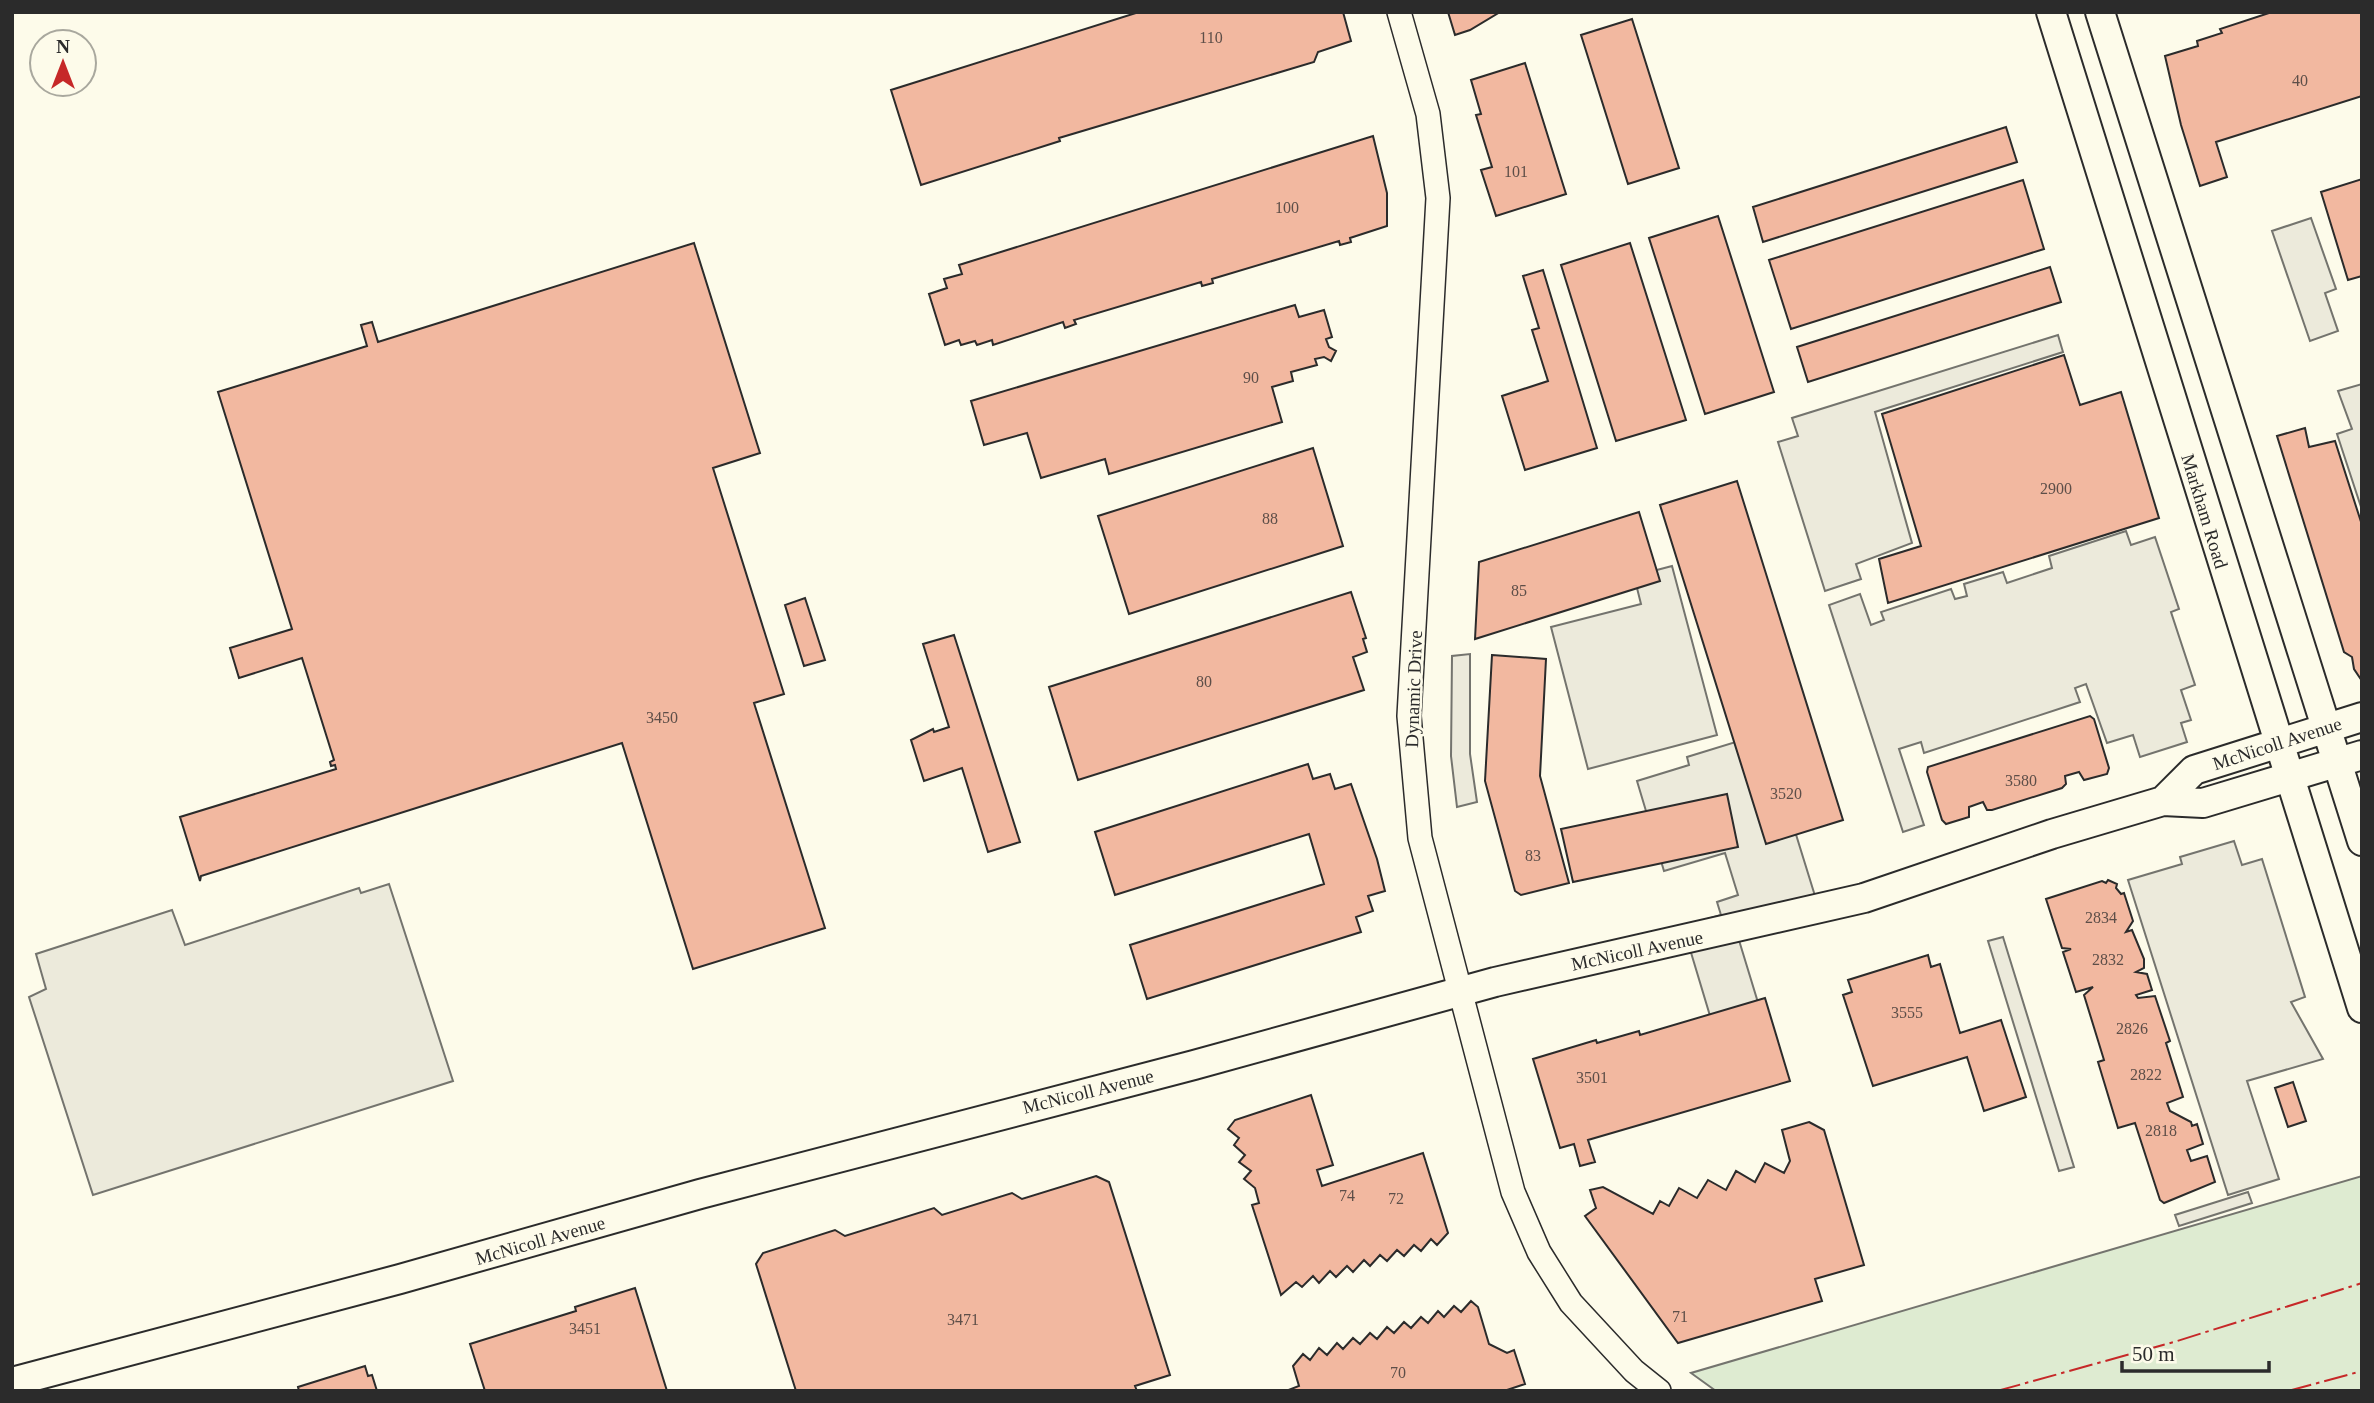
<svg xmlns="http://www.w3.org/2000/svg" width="2374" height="1403" font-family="Georgia,serif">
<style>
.green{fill:#deebd1;stroke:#74746e;stroke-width:2}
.parking{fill:#eceadb;stroke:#74746e;stroke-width:2}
.building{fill:#f2b8a0;stroke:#2b2b2b;stroke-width:2}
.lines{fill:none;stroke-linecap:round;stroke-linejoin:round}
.minor-casing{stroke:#2b2b2b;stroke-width:26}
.major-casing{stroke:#2b2b2b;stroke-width:32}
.minor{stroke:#fdfbea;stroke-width:23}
.major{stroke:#fdfbea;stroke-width:28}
.power{stroke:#c62828;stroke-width:2;stroke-dasharray:24 5 3.5 5;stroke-linecap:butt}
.labels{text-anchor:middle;stroke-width:5;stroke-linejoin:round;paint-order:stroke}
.number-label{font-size:16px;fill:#5d4e48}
.street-label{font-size:19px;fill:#2b2b2b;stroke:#fdfbea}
</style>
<rect width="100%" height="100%" fill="#fdfbea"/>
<!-- green -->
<path class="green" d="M2362 1176V1391H1716L1691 1373Z"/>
<!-- parking -->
<path class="parking" d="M2311 218 2336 289 2325 293 2338 331 2310 341 2272 231Z
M2058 335 2063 352 1875 412 1912 543 1856 564 1861 579 1825 591 1778 442 1798 436 1792 418Z
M2362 384V510L2337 434 2352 429 2338 391Z
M2126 531 2131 545 2155 537 2179 609 2171 612 2195 685 2181 690 2191 720 2181 723 2187 742 2140 757 2133 735 2107 743 2086 684 2075 688 2080 702 1924 753 1921 742 1899 749 1924 825 1903 832 1829 605 1860 594 1871 625 1884 620 1881 612 1951 589 1955 599 1967 596 1964 584 2003 572 2007 583 2052 568 2049 556Z
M1672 566 1717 735 1588 769 1551 627 1641 604 1634 576Z
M1470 654V754L1477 802 1457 807 1451 756 1452 656Z
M1742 740 1772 757 1820 912 1738 937 1767 1032 1726 1069 1683 926 1721 915 1717 902 1738 895 1725 853 1664 871 1637 781 1689 765 1687 757Z
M2234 841 2242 865 2262 859 2305 997 2291 1002 2323 1059 2247 1081 2279 1179 2228 1195 2128 880 2182 864 2180 857Z
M389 884 453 1081 93 1195 29 997 46 989 36 954 172 910 185 945 359 888 361 893Z
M2003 937 2074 1167 2059 1171 1988 941Z
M2248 1192 2252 1203 2179 1226 2175 1215Z"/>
<!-- building -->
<path class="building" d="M1139 12H1343L1351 41 1318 52 1314 62 1059 138 1060 141 921 185 891 90Z
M1448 12H1500L1470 30 1455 35Z
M2272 12H2362V96L2216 142 2227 177 2200 186 2181 125 2165 56 2198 46 2197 41 2222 33 2220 29Z
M1632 19 1679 168 1628 184 1581 35Z
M1525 63 1566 194 1496 216 1481 170 1492 167 1476 115 1481 114 1471 80Z
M2006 127 2017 162 1763 242 1753 207Z
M1373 136 1387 193V226L1350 238 1351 242 1340 245 1339 241 1212 279 1213 283 1202 286 1201 282 1074 320 1076 324 1065 328 1063 322 993 345 992 340 977 345 975 341 961 345 959 340 945 345 929 294 947 288 944 279 962 274 959 265Z
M2362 179V276L2348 280 2321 192Z
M2023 180 2044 249 1791 329 1769 260Z
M1718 216 1774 392 1705 414 1649 238Z
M694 243 760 453 713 468 784 694 754 703 825 928 693 969 622 743 201 876 200 881 180 817 336 769 335 765 331 766 330 762 334 760 302 658 239 678 230 648 292 629 218 392 367 346 361 325 372 322 378 342Z
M1630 243 1686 420 1616 441 1561 265Z
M2050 267 2061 302 1808 382 1797 347Z
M1543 270 1597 448 1525 470 1502 396 1548 381 1532 330 1539 328 1523 276Z
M1295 305 1299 317 1324 310 1332 337 1326 339 1329 347 1336 351 1331 361 1324 357 1315 359 1317 365 1291 372 1293 381 1272 387 1282 422 1109 474 1105 459 1041 478 1027 433 984 445 971 401Z
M2064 355 2080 405 2121 392 2159 518 1888 603 1879 559 1921 546 1882 414Z
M2305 428 2309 447 2335 441 2362 525V681L2354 669 2352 657 2344 652 2277 436Z
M1313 448 1343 546 1129 614 1098 516Z
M1737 481 1843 820 1766 844 1660 505Z
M1639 512 1660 581 1475 639 1479 562Z
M1351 592 1366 638 1363 639 1367 652 1353 657 1364 690 1078 780 1049 687Z
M805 598 825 660 804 666 785 605Z
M954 635 1020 842 988 852 962 768 924 781 911 740 933 729 934 732 949 727 923 644Z
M1492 655 1546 659 1540 776 1569 883 1521 895 1515 891 1485 781Z
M2090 716 2094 719 2109 768 2107 774 2084 780 2079 772 2065 776 2066 784 2062 788 1992 810H1987L1983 802 1969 807V817L1946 824 1942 820 1927 772 1928 767Z
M1308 764 1313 779 1330 774 1335 789 1351 784 1377 859 1385 891 1368 896 1373 911 1356 917 1361 932 1147 999 1130 945 1324 884 1309 834 1115 895 1095 832Z
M1727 794 1738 847 1573 882 1561 829Z
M2108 880 2117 884 2116 888 2121 894 2124 893 2133 921 2126 932 2132 930 2144 959V968L2136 972 2147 974 2152 990 2136 995 2138 998 2155 996 2170 1041 2166 1043 2183 1097 2167 1103 2170 1111 2191 1122 2192 1126 2197 1124 2203 1144 2187 1150 2191 1161 2207 1156 2215 1182 2164 1203 2160 1200 2135 1123 2118 1128 2098 1062 2104 1060 2084 995 2093 987 2076 992 2063 952 2071 949 2062 948 2046 899 2102 881 2106 883Z
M1928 955 1931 967 1940 964 1960 1033 2001 1020 2026 1097 1984 1111 1967 1057 1873 1086 1843 995 1852 992 1848 980Z
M1765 998 1790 1081 1588 1140 1595 1162 1580 1166 1574 1144 1560 1148 1533 1059 1596 1040 1597 1043 1639 1031 1640 1035Z
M2293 1082 2306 1121 2288 1127 2275 1088Z
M1311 1095 1333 1165 1317 1170 1322 1186 1423 1153 1448 1233 1437 1245 1431 1239 1421 1251 1414 1245 1404 1256 1397 1250 1387 1261 1380 1255 1370 1266 1364 1260 1353 1272 1347 1266 1336 1277 1330 1271 1319 1283 1313 1276 1302 1287 1296 1282 1281 1295 1252 1205 1259 1203 1255 1188 1244 1179 1251 1171 1239 1162 1245 1155 1234 1145 1239 1138 1228 1129 1235 1120Z
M1809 1122 1824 1130 1864 1265 1815 1279 1822 1301 1678 1343 1585 1216 1596 1208 1590 1190 1603 1187 1653 1214 1660 1201 1669 1206 1679 1188 1697 1198 1708 1180 1726 1190 1736 1171 1755 1182 1765 1163 1784 1173 1790 1161 1782 1130Z
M1096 1176 1109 1182 1170 1375 1135 1386 1137 1391H796L756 1264 763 1253 835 1230 845 1236 934 1208 942 1215 1012 1193 1022 1199Z
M635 1288 667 1391H485L470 1344 576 1311 575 1307Z
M1471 1301 1478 1307 1489 1344 1507 1353 1514 1350 1525 1384 1504 1391H1286L1299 1386 1293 1366 1303 1354 1310 1360 1319 1348 1327 1355 1337 1343 1343 1349 1353 1338 1360 1344 1370 1333 1377 1339 1387 1327 1394 1333 1404 1322 1411 1328 1421 1317 1428 1323 1438 1311 1444 1317 1454 1306 1461 1312Z
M365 1366 368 1376 372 1375 377 1391H299L298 1387Z"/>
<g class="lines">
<!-- minor casing -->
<g class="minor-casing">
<path id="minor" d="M1399 12 1428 114 1438 198 1409 716 1420 838 1513 1192 1539 1252 1571 1303 1634 1371 1659 1391"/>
</g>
<!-- major casing -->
<g class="major-casing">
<path id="major" d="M2051 12 2362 1008
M2100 12 2362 841
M2163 801 2194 770 2362 717
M12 1382 400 1279 700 1194 1194 1065 1495 982 1864 898 2052 834 2163 801 2203 803 2362 755"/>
</g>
<!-- minor -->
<use href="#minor" class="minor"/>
<!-- major -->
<use href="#major" class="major"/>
<!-- power -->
<path class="power" d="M1997 1391 2174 1342 2362 1283
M2288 1391 2362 1371"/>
</g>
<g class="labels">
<!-- number labels -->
<g class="number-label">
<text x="1211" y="43">110</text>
<text x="2300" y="86">40</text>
<text x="1516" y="177">101</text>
<text x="1287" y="213">100</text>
<text x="1251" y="383">90</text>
<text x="2056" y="494">2900</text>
<text x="1270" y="524">88</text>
<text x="1519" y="596">85</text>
<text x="1204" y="687">80</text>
<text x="662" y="723">3450</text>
<text x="2021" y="786">3580</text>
<text x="1786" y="799">3520</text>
<text x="1533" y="861">83</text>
<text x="2101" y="923">2834</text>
<text x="2108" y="965">2832</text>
<text x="1907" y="1018">3555</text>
<text x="2132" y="1034">2826</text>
<text x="2146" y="1080">2822</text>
<text x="1592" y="1083">3501</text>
<text x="2161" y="1136">2818</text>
<text x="1347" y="1201">74</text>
<text x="1396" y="1204">72</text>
<text x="1680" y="1322">71</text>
<text x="963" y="1325">3471</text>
<text x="585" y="1334">3451</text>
<text x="1398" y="1378">70</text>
</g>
<!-- street labels -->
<g class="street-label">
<text transform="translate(2205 511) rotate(73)" y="7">Markham Road</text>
<text transform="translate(1413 689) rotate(-88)" y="7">Dynamic Drive</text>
<text transform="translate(2277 743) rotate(-18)" y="7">McNicoll Avenue</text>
<text transform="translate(1637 950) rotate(-12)" y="7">McNicoll Avenue</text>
<text transform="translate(1088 1091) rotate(-14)" y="7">McNicoll Avenue</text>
<text transform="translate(540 1240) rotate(-16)" y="7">McNicoll Avenue</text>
</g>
</g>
<!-- border -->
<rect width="2374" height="1403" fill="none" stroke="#2b2b2b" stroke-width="28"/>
<!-- north arrow -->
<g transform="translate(63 63)"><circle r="33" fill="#fdfbea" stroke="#a9a89e" stroke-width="2"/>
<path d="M0-5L12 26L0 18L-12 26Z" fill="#c62828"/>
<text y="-10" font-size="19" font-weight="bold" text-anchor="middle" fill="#2b2b2b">N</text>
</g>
<!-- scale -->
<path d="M2122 1361v10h147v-10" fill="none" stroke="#2b2b2b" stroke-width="3.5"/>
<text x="2132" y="1361" font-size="21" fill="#2b2b2b" stroke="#fdfbea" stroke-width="5" paint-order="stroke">50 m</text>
</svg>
